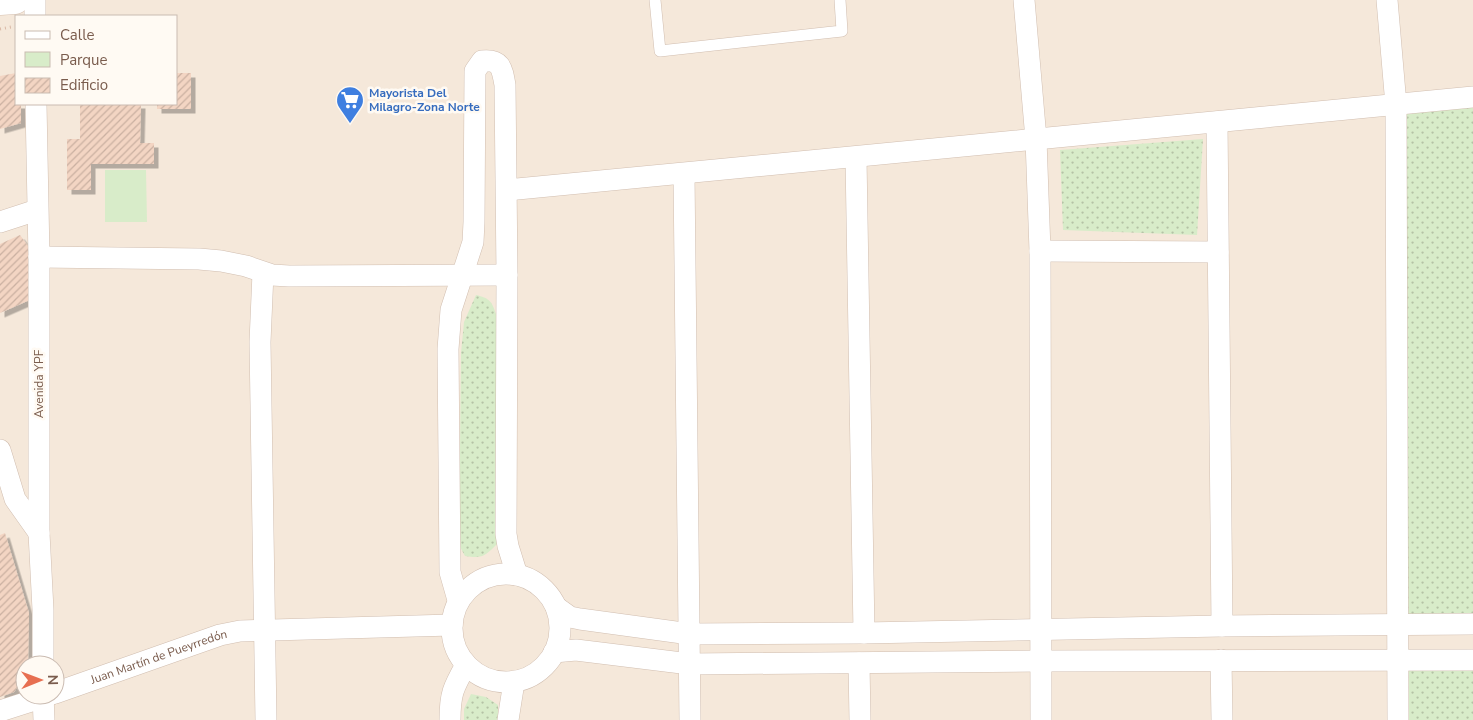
<svg xmlns="http://www.w3.org/2000/svg" width="1473" height="720" font-family="'Nunito Sans',sans-serif">
<style>
.residential{fill:#f5e8da;fill-rule:evenodd}
.green{fill:url(#green-dots)}
.pitch{fill:#d8ecc9}
.building{fill:url(#building-hatch);filter:url(#shadow)}
.lines{fill:none;stroke-linecap:round;stroke-linejoin:round}
.lane-casing{stroke:#d1beb0;stroke-width:12}
.street-casing{stroke:#d1beb0;stroke-width:22}
.secondary-casing{stroke:#d6c0b0;stroke-width:29}
.path{stroke:#d9b8a5;stroke-width:3;stroke-dasharray:1 4;stroke-linecap:butt}
.lane{stroke:#fff;stroke-width:11}
.street{stroke:#fff;stroke-width:21}
.secondary{stroke:#fff;stroke-width:28}
.labels{text-anchor:middle;stroke-width:5;stroke-linejoin:round;paint-order:stroke}
.shop-label{font-size:12px;font-weight:bold;fill:#366cbe;stroke:#fffaf3;text-anchor:start}
.street-label{font-size:12px;fill:#7a5c4d;stroke:#fffaf3}
</style>
<defs>
<pattern id="green-dots" width="8" height="8" patternUnits="userSpaceOnUse" patternTransform="scale(1.25)"><rect width="8" height="8" fill="#d8ecc9"/><path d="M2 2h.1M6 6h.1" fill="none" stroke="#b4c2a5" stroke-width="1.8" stroke-linecap="round"/></pattern>
<pattern id="building-hatch" width="6" height="6" patternUnits="userSpaceOnUse" patternTransform="scale(1.25)"><rect width="6" height="6" fill="#f3d5c3"/><path d="M-1 1l2-2M0 6l6-6M5 7l2-2" fill="none" stroke="#cab0a1"/></pattern>
<filter id="shadow"><feDropShadow dx="4.5" dy="4.5" stdDeviation="0" flood-color="#0004"/></filter>
</defs>
<rect width="100%" height="100%" fill="#fdf6ec"/>
<!-- residential -->
<path class="residential" d="M0 0H1473V720H0ZM16 16H176V104H16ZM25 665H55V695H25Z"/>
<!-- green -->
<path class="green" d="M1473 97V624L1398 625 1396 105Z
M1203 139 1197 235 1063 230 1060 150Z
M476 295C489 298 492 301 496 314L498 543C485 556 483 559 465 556L459 545 461 353 464 322Z
M1398 660H1473V720H1398Z
M471 694 486 697 498 705V720H464V709Z"/>
<!-- pitch -->
<path class="pitch" d="M105 170H146L147 222H105Z"/>
<!-- building -->
<path class="building" d="M16 73V104H21V123L0 129V76Z
M176 73H191V109H157V104H176Z
M80 104H141L140 143H154V164H91V190H67V139H80Z
M20 235 34 254 32 299 0 313V244Z
M5 533 29 613 28 665H25V675L14 692 0 697V535Z"/>
<g class="lines">
<!-- lane casing -->
<g class="lane-casing">
<path id="lane" d="M655 0 660 51 842 31 840 0"/>
</g>
<!-- street casing -->
<g class="street-casing">
<g id="street">
<path d="M35 0V16"/>
<path d="M1024 0 1036 139 1040 251 1041 720"/>
<path d="M1387 0 1396 105 1398 720"/>
<path d="M36 104 39 257V533L43 610V665"/>
<path d="M1217 122 1222 626"/>
<path d="M856 158 864 633"/>
<path d="M684 174 690 720"/>
<path d="M507 190 1473 97"/>
<path d="M0 222 37 210"/>
<path d="M1040 251 1218 252"/>
<path d="M39 257 199 259 221 261 246 266 272 275 289 276 507 275"/>
<path d="M263 273 260 342 266 720"/>
<path d="M0 450 15 499 39 533"/>
<circle cx="506" cy="628" r="54"/>
<path d="M458 600 450 572 448 349 451 310 473 242 474 222 475 71 482 61C501 59 502 68 505 85L507 275 506 534 508 546 517 575"/>
<path d="M556 607 570 617 580 619 690 634 864 633 1222 626 1473 624"/>
<path d="M554 652 576 650 690 664 1041 661 1473 660"/>
<path d="M1221 660 1222 720"/>
<path d="M859 663 860 720"/>
<path id="s1" d="M55 693 220 635 240 631 452 625"/>
<path d="M43 695 44 720"/>
<path d="M0 711 50 695"/>
<path d="M450 720C450 694 453 688 466 665"/>
<path d="M508 720 514 682"/>
</g>
</g>
<!-- secondary casing -->
<g class="secondary-casing">
<path id="secondary" d="M0 1 15 0"/>
</g>
<!-- path -->
<path class="path" d="M0 29 11 27"/>
<!-- lane -->
<use href="#lane" class="lane"/>
<!-- street -->
<use href="#street" class="street"/>
<!-- secondary -->
<use href="#secondary" class="secondary"/>
</g>
<!-- icons -->
<defs>
<g id="supermarket-pin" transform="scale(1.4375)"><path d="M0 17L-7.5 6A9.5 9.5 0 1 1 7.5 6Z" fill="#3f7fe0" stroke="#fffaf3"/><path d="M-6-5.5h2.5l.6 2H6L4.5 2H-2.5L-4.4-4H-6ZM-1.5 3.2a1.3 1.3 0 1 0 .1 0ZM3 3.2a1.3 1.3 0 1 0 .1 0Z" fill="#fff"/></g>
</defs>
<g fill-rule="evenodd">
<use href="#supermarket-pin" x="350" y="100"/>
</g>
<g class="labels">
<!-- shop labels -->
<g class="shop-label">
<text x="369" y="97">Mayorista Del<tspan x="369" dy="14">Milagro-Zona Norte</tspan></text>
</g>
<!-- street labels -->
<g class="street-label">
<text transform="translate(39 384) rotate(-90)" y="4">Avenida YPF</text>
<text dy="4" stroke="none"><textPath href="#s1" startOffset="110">Juan Martín de Pueyrredón</textPath></text>
</g>
</g>
<!-- legend -->
<rect x="15" y="15" width="162" height="90" fill="#fffaf3" stroke="#cabbb1"/>
<rect x="25" y="31" width="25" height="8" fill="#ffffff" stroke="#cabbb1"/>
<text x="60" y="40" font-size="15" fill="#7a5c4d">Calle</text>
<rect x="25" y="52" width="25" height="15" fill="#d8ecc9" stroke="#cabbb1"/>
<text x="60" y="65" font-size="15" fill="#7a5c4d">Parque</text>
<rect x="25" y="78" width="25" height="15" fill="url(#building-hatch)" stroke="#cabbb1"/>
<text x="60" y="90" font-size="15" fill="#7a5c4d">Edificio</text>
<!-- north arrow -->
<g transform="translate(40 680) rotate(89)"><circle r="24" fill="#fffaf3" stroke="#cabbb1"/>
<path d="M0-4L9 19L0 12L-9 19Z" fill="#e76f51"/>
<text y="-8" font-size="14" font-weight="bold" text-anchor="middle" fill="#7a5c4d">N</text>
</g>
</svg>
